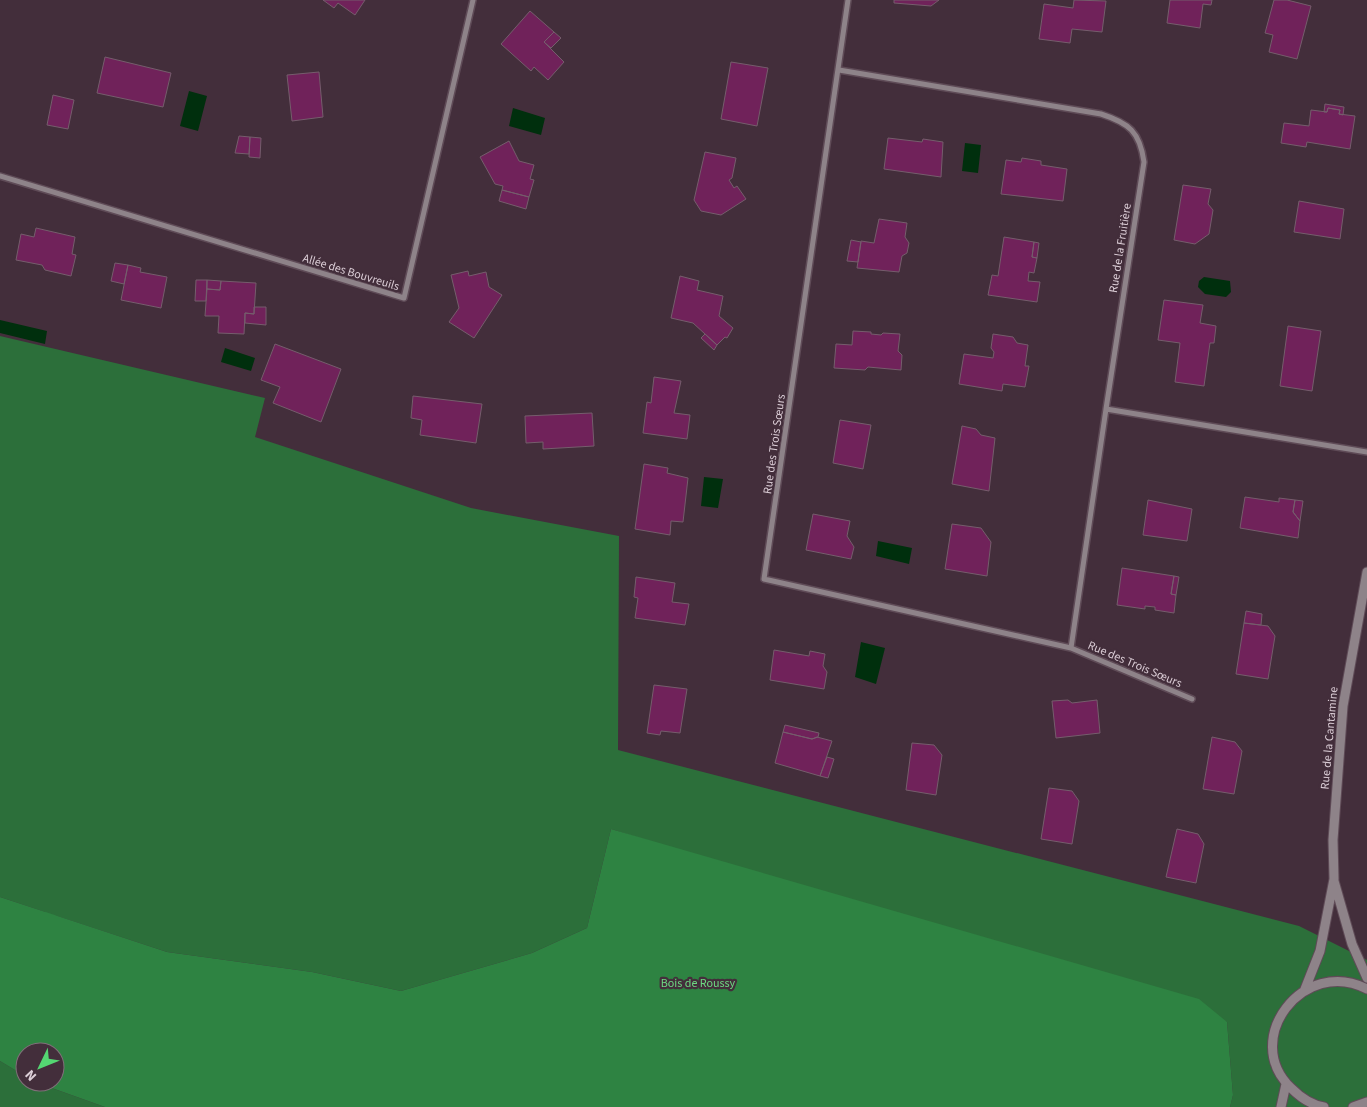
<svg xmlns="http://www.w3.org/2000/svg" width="1367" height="1107" font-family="'Source Sans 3',sans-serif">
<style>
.green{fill:#2c6f3a}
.forest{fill:#2e8342}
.water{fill:#002f0d}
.building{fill:#70225a;stroke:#755d6c}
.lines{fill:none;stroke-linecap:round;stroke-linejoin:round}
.minor-casing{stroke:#5f4b57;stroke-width:8}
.tertiary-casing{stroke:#5f4b57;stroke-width:11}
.minor{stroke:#8e8389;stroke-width:5}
.tertiary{stroke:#8e8389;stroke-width:9}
.labels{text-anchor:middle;stroke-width:4.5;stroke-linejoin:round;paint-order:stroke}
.street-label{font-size:12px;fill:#dcced7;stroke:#432e3b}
.park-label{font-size:12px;fill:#6dd982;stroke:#432e3b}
</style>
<rect width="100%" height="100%" fill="#432e3b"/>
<!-- green -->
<path class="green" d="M0 336 265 398 255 437 471 508 619 536 618 750 1299 926 1367 960V1107H1230L1233 1095 1227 1022 611 829 587 928 532 953 401 991 312 972 167 952 54 915 219 986 1048 1107 55 1052 45 912 0 897Z
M0 1061 25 1076V1082H35L105 1107H0Z"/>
<!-- forest -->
<path class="forest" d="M611 829 1199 999 1227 1022 1233 1095 1230 1107H105L35 1082H55V1052H25V1076L0 1061V897L167 952 312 972 401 991 532 953 587 928Z"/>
<!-- water -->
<path class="water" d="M189 91 207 96 198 131 180 126Z
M513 108 545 118 541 135 509 126Z
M965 143 981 145 978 173 962 171Z
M1204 277 1230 281 1231 292 1226 297 1205 294 1198 287 1199 281Z
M0 320 47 331 45 344 0 333Z
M225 348 255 358 251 371 221 362Z
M704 477 723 479 718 508 701 506Z
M878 541 912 548 909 564 876 556Z
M861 642 885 648 876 684 855 677Z"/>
<!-- building -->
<path class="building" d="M323 0H365L355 15 338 3 334 8Z
M894 0H939L931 6 894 3Z
M1074 0 1106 1 1102 32 1072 29 1070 43 1039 39 1044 4 1073 8Z
M1170 0H1212L1211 5 1203 4 1200 28 1167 23Z
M1274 0H1287L1311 6 1297 59 1269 52 1273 35 1265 33Z
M530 11 554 32 544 42 564 62 548 80 534 67 531 71 501 44Z
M554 32 561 38 551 48 544 42Z
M105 57 171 73 163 107 97 93Z
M731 62 768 68 757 126 721 119Z
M319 72 323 117 292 121 287 75Z
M53 95 74 100 68 129 47 125Z
M1325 104 1344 107 1343 115 1339 114 1340 110 1328 108 1327 112H1324Z
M1328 108 1340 110 1339 114 1355 116 1350 149 1307 142 1306 147 1281 143 1284 123 1309 126 1311 110 1327 112Z
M239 136 250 137 249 154 235 153Z
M250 137 261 138 260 158 249 157Z
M888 138 922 142 923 139 943 142 941 177 884 169Z
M509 141 519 161 534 165 530 179 534 180 529 197 502 190 503 186 495 184 480 157Z
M705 152 736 158 732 178 729 180 734 188 737 186 746 199 721 215 701 211 694 200Z
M1022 158 1041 161V165L1067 169 1063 201 1001 194 1006 160 1021 162Z
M1183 185 1211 189 1208 204 1213 210 1209 234 1195 244 1174 240Z
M502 190 529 197 526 209 499 201Z
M1299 201 1344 209 1340 239 1294 232Z
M879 219 907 223 905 237 909 243 907 253 902 256 899 272 857 268 861 241 874 243Z
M36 228 75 237 72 254 76 255 71 276 45 270 42 265 16 260 21 234 34 237Z
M1004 237 1034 242 1032 257 1037 258 1034 273 1029 272 1028 281 1040 282 1037 302 988 295 992 275 998 276Z
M851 240 861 242 858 262 847 261Z
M1034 242 1039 243 1037 258 1032 257Z
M115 263 128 265 124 284 111 281Z
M128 265 141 268 140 272 167 277 161 308 121 300Z
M468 271 469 276 486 272 489 287 502 295 474 338 449 322 459 308 451 275Z
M680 276 699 281 697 290 723 296 719 316 733 328 727 338 725 337 717 345 693 323 671 318Z
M196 280H207L206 301H195Z
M207 280 221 281 220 290 207 289Z
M221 281 256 283 254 314 245 313 244 334 218 333 219 316H205L207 289 220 290Z
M1164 300 1203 305 1200 323 1216 326 1214 343H1210L1204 386 1175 382 1180 343 1158 340Z
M254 307H266V325L245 323V313L254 314Z
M1288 326 1321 331 1312 391 1280 386Z
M853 331 871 332V334L881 335 883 333 900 334 898 351 902 355 901 370 868 367 865 370 834 368 836 344 852 345Z
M705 334 717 345 714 350 701 338Z
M993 334 1013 337 1017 343 1028 345 1025 366H1029L1025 387 1003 384 1002 391 959 384 964 354 993 358 994 352 991 348Z
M275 344 341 369 321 422 273 403 280 387 261 380Z
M654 377 681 381 674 413 690 415 687 439 643 433 647 402 651 403Z
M413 396 482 404 476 443 420 435 422 420 411 418Z
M592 413 594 446 543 449V442L526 443 525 416Z
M840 420 871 425 863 469 833 463Z
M962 426 976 429 981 435 995 438 989 491 952 484Z
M644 464 668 468 667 473 688 478 683 522 671 521 670 535 635 529Z
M1245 497 1279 502V498L1295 500 1293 512 1300 521 1298 538 1240 528Z
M1148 500 1192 509 1187 541 1143 535Z
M1295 500 1303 501 1300 521 1293 512Z
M813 514 850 521 847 536 854 547 851 559 806 550Z
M952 524 981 528 991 542 987 576 945 569Z
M1122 568 1174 576 1171 594 1176 595 1174 613 1155 610V607L1145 606V609L1117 605Z
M1174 576 1179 577 1176 595 1171 594Z
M636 577 675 583 672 602 689 604 685 625 635 618 638 598 634 597Z
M1246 611 1262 614 1261 625 1244 623Z
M1244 623 1268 626 1275 636 1268 679 1236 674Z
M774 650 809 656 810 651 825 654 823 666 827 672 824 689 770 680Z
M654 685 687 689 680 733 661 731 660 735 647 733Z
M1068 700 1072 703 1097 700 1100 733 1056 738 1052 701Z
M785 725 819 733 818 737 812 739 783 732Z
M783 732 812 739 817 737 832 741 820 776 775 763Z
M1212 737 1235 742 1242 751 1234 794 1203 789Z
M912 743 934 745 942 755 936 795 906 790Z
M827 757 834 759 828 778 820 776Z
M1049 788 1072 791 1079 801 1072 844 1041 839Z
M1177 829 1198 834 1204 844 1196 883 1166 877Z"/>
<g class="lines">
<!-- minor casing -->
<g class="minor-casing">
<path id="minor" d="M848 0 764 579 1071 648 1106 409
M839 70 1101 114C1129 123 1140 132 1144 162L1106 409 1367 452
M0 176 404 298 473 0
M1071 648 1192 699"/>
</g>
<!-- tertiary casing -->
<g class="tertiary-casing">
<path id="tertiary" d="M1334 881 1352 944 1367 978
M1305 989 1320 951 1334 879 1333 840 1343 706 1367 572
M1281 1107 1286 1084
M1324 1107C1311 1105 1301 1098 1291 1088 1240 1039 1304 956 1367 989
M1353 1107 1367 1102"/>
</g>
<!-- minor -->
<use href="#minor" class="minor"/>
<!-- tertiary -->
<use href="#tertiary" class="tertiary"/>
</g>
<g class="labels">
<!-- street labels -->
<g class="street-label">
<text transform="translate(1120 248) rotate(-81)" y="4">Rue de la Fruitière</text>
<text transform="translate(351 272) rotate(17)" y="4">Allée des Bouvreuils</text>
<text transform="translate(774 444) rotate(-82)" y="4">Rue des Trois Sœurs</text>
<text transform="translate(1135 664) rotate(23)" y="4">Rue des Trois Sœurs</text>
<text transform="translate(1329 738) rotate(-85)" y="4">Rue de la Cantamine</text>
</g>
<!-- park labels -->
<g class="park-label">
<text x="698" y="987">Bois de Roussy</text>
</g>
</g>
<!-- north arrow -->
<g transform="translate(40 1067) rotate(227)"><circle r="24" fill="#432e3b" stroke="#806e79"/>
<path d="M0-4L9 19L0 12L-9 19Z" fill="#54d672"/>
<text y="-8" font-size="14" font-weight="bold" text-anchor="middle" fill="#dcced7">N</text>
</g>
</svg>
